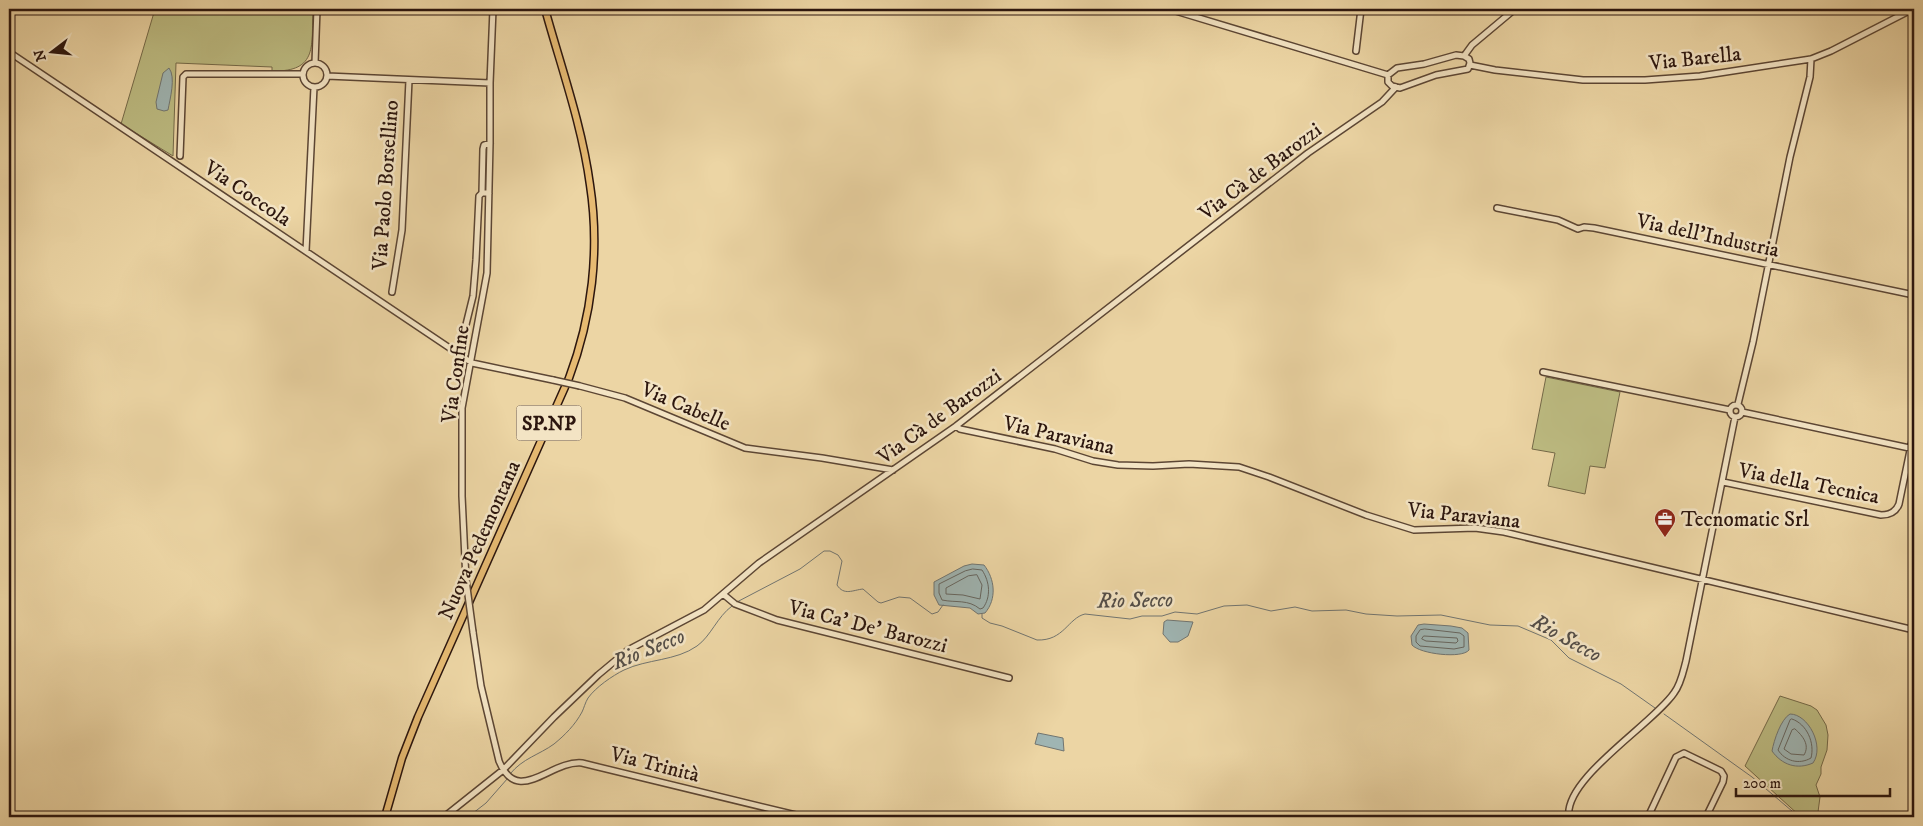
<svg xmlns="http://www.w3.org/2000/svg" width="1923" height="826" font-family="'IM FELL DW Pica',serif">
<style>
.green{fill:#bdbc82;stroke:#746948}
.water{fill:#9fb5b3;stroke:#717571}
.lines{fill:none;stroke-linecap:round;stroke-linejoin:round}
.shore{stroke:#666660;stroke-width:1}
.stream{stroke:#717571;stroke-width:1}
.minor-casing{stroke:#5c4634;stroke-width:8}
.major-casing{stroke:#2c160e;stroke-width:9}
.minor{stroke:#f3e4c4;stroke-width:5}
.major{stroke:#e6ba72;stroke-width:6}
.minor-bridge-casing{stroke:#5c4634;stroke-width:8;stroke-linecap:butt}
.minor-bridge{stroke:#f3e4c4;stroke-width:5}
.labels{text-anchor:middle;stroke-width:5;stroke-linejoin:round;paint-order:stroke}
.shield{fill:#f3e4c4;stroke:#685445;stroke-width:1}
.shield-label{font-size:20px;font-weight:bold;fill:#2c160e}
.street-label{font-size:21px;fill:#2c160e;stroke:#f3e4c4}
.poi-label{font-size:21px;fill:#2c160e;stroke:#f3e4c4;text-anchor:start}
.water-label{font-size:22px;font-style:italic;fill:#544e48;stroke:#f3e4c4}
</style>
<rect width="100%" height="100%" fill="#ecd5a4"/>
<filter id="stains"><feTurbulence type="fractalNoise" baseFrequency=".004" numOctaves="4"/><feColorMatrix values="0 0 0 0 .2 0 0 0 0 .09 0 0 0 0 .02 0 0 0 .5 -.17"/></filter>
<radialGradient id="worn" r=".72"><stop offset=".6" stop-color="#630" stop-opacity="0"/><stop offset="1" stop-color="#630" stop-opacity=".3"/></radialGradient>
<!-- green -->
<path class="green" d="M155 9H313C311 45 319 72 272 71V67L176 63 173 156 121 124Z
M1546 377 1620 392 1605 468 1590 466 1585 494 1548 486 1555 453 1532 449Z
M1780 696 1811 706 1817 710 1826 725 1828 735 1827 750 1821 767V774L1816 785 1820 797 1818 812 1819 817H1801L1745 766Z"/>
<!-- water -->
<path class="water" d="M169 68C176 77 170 99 168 110L164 111 157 109 156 102 163 73Z
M972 564 984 565C995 579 997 599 985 613L978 614 970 608 939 605 934 595V582L964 566Z
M1167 620 1193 622 1188 636 1178 642H1170L1163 634 1164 622Z
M1424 624 1451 626 1462 628 1468 633 1469 650C1462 659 1420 654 1412 645L1411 636 1418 625Z
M1790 714C1808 714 1825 746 1813 763 1797 770 1782 765 1772 751 1774 740 1781 719 1790 714Z
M1038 733 1063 738 1064 751 1035 744Z"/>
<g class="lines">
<!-- shore -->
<path class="shore" d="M973 569 982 570C990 582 991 597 983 608L980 609C968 599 956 603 942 600L939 593V584L965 571Z
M977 575 982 585 980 599 963 595 946 594V588L968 576Z
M1425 629 1460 633 1464 636V647L1454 649 1420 646 1416 642V636L1420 630Z
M1424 636 1457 638 1458 641 1456 643 1426 641 1422 639Z
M1792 719C1807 724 1815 743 1811 758 1799 765 1785 761 1778 750L1790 720Z
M1795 729C1803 736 1810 745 1804 755L1791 754 1784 749 1792 730Z"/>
<!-- stream -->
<path class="stream" d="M735 603 800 569 824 551H830L838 555 842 561 837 585C844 596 853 590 863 589L878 602 881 603 899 597 910 598 932 614 938 612 943 605
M982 614V618L990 623 1002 626 1037 640C1064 641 1068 618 1085 614L1130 619 1142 616H1162L1175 612 1197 614 1224 606 1247 605 1271 611 1295 607 1312 611 1346 610 1366 614 1397 616 1441 615 1490 625 1518 626 1551 640 1569 658 1621 684 1655 708
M1664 714 1752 777 1799 817
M510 774C523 758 539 755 554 744 565 735 575 725 582 712 584 708 585 703 588 698 596 687 612 676 624 670 647 659 676 661 697 646 711 636 717 617 732 606
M468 817 486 803 508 778"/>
<!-- minor casing -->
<g class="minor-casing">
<path id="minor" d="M1169 9 1388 75
M1356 51 1361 9
M9 52 472 363 553 380
M1456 55 1464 56 1469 59 1470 63 1468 69 1436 75 1400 88 1392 86 1388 82V75L1397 68 1424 64Z
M1464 56 1472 45 1515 9
M315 63 317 9
M303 75a12 12 0 1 1 24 0a12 12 0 1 1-24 0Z
M1470 65 1495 70 1583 80H1645L1700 76 1811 59 1831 51 1913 9
M327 76 490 83
M180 156 183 77 186 74H303
M482 193 483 149 484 145 490 143
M1497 208 1558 220 1578 229 1584 227 1594 228 1914 295
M306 251 314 87
M392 292 402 230 409 80
M461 345 473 296 476 260 479 196 482 193H489
M1543 372 1730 410
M580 386 625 398 745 448 822 458 893 470
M1738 404 1753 342 1790 157 1810 77 1811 59
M1730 411a6 6 0 1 1 12 0a6 6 0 1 1-12 0Z
M1742 412 1914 449
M956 426 960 429 1055 449 1093 461 1118 465 1153 466 1189 464 1239 467 1269 477 1366 515 1414 530 1475 528 1504 532 1914 630
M1723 482 1881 515C1890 515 1896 512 1899 504L1914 431
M466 580 462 496V408L487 273 490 143V83L493 9
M723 594 735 604 777 620 1009 678
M473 632 481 686 499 761C518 807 550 760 582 763L804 817
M310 817H333
M444 817 503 770 554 717 598 675 628 650 704 610 759 563 956 426 1308 153 1382 102 1396 87
M1569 817C1563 779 1653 724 1674 693 1681 684 1683 672 1686 661L1735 417
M1648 817 1676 757 1684 753 1721 771 1724 776 1723 782 1706 817"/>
</g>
<!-- major casing -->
<g class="major-casing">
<path id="major" d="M385 817 402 758 418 717 569 378C592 317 600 250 590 185 582 125 561 67 545 9"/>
</g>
<!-- minor -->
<use href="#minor" class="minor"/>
<!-- major -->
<use href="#major" class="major"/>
<!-- minor-bridge casing -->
<g class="minor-bridge-casing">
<path id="minor-bridge" d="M553 380 580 386
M466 580 473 632"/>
</g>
<!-- minor-bridge -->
<use href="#minor-bridge" class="minor-bridge"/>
</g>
<!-- icons -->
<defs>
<g id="office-pin" transform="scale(1.125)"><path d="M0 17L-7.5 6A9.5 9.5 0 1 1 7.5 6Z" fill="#8f2418" stroke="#f3e4c4"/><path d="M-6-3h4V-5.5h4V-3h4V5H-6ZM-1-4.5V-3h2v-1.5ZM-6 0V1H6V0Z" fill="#fff"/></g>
</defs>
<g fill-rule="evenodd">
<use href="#office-pin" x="1665" y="519"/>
</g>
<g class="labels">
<!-- shield labels -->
<rect class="shield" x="516.5" y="405.5" width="65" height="35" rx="4"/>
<g class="shield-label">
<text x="549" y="430">SP.NP</text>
</g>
<!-- street labels -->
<g class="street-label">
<text transform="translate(1695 58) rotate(-6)" y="7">Via Barella</text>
<text transform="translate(1260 171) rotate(-37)" y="7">Via Cà de Barozzi</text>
<text transform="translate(385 185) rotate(-86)" y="7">Via Paolo Borsellino</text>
<text transform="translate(248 193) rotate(34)" y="7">Via Coccola</text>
<text transform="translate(1708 235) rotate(12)" y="7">Via dell’Industria</text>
<text transform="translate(455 374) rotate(-82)" y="7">Via Confine</text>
<text transform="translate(686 406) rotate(23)" y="7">Via Cabelle</text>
<text transform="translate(939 416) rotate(-36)" y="7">Via Cà de Barozzi</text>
<text transform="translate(1059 435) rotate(13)" y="7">Via Paraviana</text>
<text transform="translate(1809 483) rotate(11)" y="7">Via della Tecnica</text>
<text transform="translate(1464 515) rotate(6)" y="7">Via Paraviana</text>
<text transform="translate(479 540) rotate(-66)" y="7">Nuova Pedemontana</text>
<text transform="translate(868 626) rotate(14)" y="7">Via Ca' De' Barozzi</text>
<text transform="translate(655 764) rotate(14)" y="7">Via Trinità</text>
</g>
<!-- poi labels -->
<g class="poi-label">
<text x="1681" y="526">Tecnomatic Srl</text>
</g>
<!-- water labels -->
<g class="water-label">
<text transform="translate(1135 599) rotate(-1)" y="8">Rio Secco</text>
<text transform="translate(1567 637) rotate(29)" y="8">Rio Secco</text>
<text transform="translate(648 648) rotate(-22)" y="8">Rio Secco</text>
</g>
</g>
<!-- margin -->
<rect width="1923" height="826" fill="none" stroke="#ecd5a4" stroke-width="30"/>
<rect x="10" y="10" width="1903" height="806" fill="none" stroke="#2c160e" stroke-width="2.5"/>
<rect x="15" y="15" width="1893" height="796" fill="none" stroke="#2c160e"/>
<!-- north arrow -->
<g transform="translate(52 52) rotate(254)" stroke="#f3e4c4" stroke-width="4" paint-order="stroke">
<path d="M0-4L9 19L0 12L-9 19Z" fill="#2c160e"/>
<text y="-8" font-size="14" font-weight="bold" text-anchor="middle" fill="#2c160e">N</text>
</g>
<!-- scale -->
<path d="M1736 788v8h154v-8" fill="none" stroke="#2c160e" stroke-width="2.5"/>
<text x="1743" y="788" font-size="15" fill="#2c160e" stroke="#f3e4c4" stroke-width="4" paint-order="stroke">200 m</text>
<rect width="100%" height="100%" filter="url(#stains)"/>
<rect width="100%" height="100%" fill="url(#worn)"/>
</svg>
